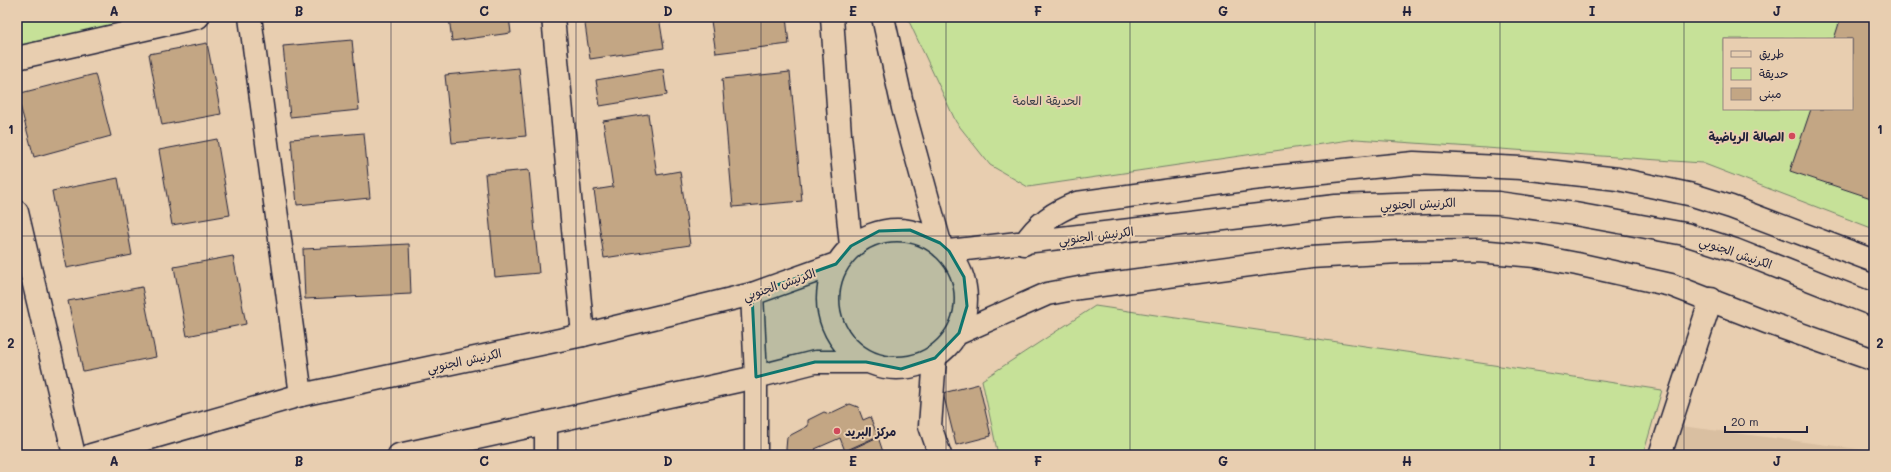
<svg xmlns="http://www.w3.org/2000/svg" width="1891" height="472" font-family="Mali,'Playpen Sans Arabic',sans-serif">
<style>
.built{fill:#d9bfa1}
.park{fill:#c6e198;stroke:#74826a;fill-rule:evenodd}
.building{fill:#c3a684;stroke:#22223b}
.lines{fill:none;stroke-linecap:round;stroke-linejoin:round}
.street-casing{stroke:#22223b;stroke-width:25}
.secondary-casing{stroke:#22223b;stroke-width:25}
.street{stroke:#e8ceb0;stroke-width:22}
.secondary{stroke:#e8ceb0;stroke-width:22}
.marked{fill:#0f766e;fill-opacity:0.2;stroke:#0f766e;stroke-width:3;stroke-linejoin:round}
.grid{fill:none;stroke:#22223b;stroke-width:1;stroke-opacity:0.55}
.poi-dot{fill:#d1495b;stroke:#e8ceb0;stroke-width:1.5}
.labels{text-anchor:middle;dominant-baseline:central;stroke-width:4;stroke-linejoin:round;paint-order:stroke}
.park-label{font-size:12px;fill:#3b3f49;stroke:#e8ceb0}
.poi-label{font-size:12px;font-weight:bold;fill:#22223b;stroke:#e8ceb0;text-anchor:end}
.street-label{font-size:12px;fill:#22223b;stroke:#e8ceb0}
.neatline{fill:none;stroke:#22223b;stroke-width:1.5}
.grid-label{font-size:13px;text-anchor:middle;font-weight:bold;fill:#22223b}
</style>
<rect width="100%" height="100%" fill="#e8ceb0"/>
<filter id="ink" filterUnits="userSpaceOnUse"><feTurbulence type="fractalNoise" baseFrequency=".025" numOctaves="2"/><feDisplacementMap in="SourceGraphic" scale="8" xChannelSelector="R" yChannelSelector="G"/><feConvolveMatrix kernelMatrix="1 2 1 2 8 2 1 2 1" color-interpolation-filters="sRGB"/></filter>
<g filter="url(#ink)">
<!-- built -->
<path class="built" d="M1681,426l193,25v4h-203z"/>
<!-- park -->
<path class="park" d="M17,17h134l-134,31z
M907,17h967v212l-172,-66 -346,-24 -328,48 -38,-22 -34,-43zM1724,39h128v70h-128z
M1095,306l567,84 -19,65h-645l-16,-75z"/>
<!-- building -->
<path class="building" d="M449,17h60l2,16 -59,8z
M584,17h75l5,31 -74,11z
M719,17h67l3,27 -73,9 -5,-32z
M1841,17h33v182l-84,-28 21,-62h41v-70h-18z
M352,40l7,70 -69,7 -7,-71z
M207,43l14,71 -59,11 -13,-71z
M519,68l7,68 -74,7 -7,-68z
M663,69l4,26 -67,11 -4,-26z
M790,72l12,129 -69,6 -11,-128z
M95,74l16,62 -77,21 -17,-63z
M648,114l9,61 23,-4 10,74 -86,13 -10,-68 19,-3 -10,-66z
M364,133l6,65 -73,7 -6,-66z
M217,139l13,76 -58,10 -13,-75z
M529,170l10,103 -44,4 -10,-103z
M118,178l14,77 -66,13 -14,-77z
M409,244l2,50 -106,5 -2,-50z
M233,256l13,68 -59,12 -13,-69z
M142,287l14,70 -73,14 -15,-70z
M979,384l12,52 -35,9 -13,-52z
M850,404l8,3 5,13 7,-3 8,19 -33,15 -5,-13 -25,11 3,6h-29l-3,-6 1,-12 21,-11v-6l16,-8 5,2z
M878,437l6,18h-40l-1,-2z"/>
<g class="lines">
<!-- street casing -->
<g class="street-casing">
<path id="street" d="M250,17l51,378
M553,17l30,318
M17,58l181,-41
M17,212l57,243
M752,294l4,83v78
M935,358l-5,68 10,29
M546,455v-32
M1660,455l51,-156"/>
</g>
<!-- secondary casing -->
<g class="secondary-casing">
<path id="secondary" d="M832,17l8,118 11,111
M883,17l20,91 37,135
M828 299a69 69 0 1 1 138 0a69 69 0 1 1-138 0Z
M1024,244c14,-21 30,-32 53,-41l175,-24 162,-16 107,5 97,11 75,16 38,12 143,54
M949,251l387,-45 119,-4 43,1 77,11 110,20 50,16 139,55
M959,333l88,-39 32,-6 231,-31 89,-5 79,-1 57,5 42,8 94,21 98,38 105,37
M91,455l210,-60 282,-60 169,-41 84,-30
M399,455l357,-78 59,-15h51"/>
</g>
<!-- street -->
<use href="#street" class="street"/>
<!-- secondary -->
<use href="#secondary" class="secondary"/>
</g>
</g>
<!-- marked area -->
<path class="marked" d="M910,230l30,13 9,8 15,26 3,29 -8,27 -24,25 -34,11 -35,-7h-51l-59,15 -4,-83 84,-30 15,-18 28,-15z"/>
<!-- grid -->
<path class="grid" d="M207,17v438M391,17v438M576,17v438M761,17v438M946,17v438M1130,17v438M1315,17v438M1500,17v438M1684,17v438M17,236h1857"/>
<!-- markers -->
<g class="poi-dot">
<circle cx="1792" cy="136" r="4"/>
<circle cx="837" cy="431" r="4"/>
</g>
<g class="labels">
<!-- park labels -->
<g class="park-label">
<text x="1047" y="100">الحديقة العامة</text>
</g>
<!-- poi labels -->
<g class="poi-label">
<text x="1784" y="136">الصالة الرياضية</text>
<text x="845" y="431" text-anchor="start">مركز البريد</text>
</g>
<!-- street labels -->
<g class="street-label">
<text transform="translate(1418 203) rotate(-2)">الكرنيش الجنوبي</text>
<text transform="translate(1096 235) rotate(-7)">الكرنيش الجنوبي</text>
<text transform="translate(1736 252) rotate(19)">الكرنيش الجنوبي</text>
<text transform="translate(779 284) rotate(-19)">الكرنيش الجنوبي</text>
<text transform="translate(464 360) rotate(-12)">الكرنيش الجنوبي</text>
</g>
</g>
<!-- margin -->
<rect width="1891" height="472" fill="none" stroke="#e8ceb0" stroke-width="44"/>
<!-- legend -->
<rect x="1723" y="38" width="130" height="72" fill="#e8ceb0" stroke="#998981"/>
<rect x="1731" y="51" width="20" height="6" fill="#e8ceb0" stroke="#998981"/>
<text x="1759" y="58" font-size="12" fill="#22223b">طريق</text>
<rect x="1731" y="68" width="20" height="12" fill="#c6e198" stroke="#998981"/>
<text x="1759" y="78" font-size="12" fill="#22223b">حديقة</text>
<rect x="1731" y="88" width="20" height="12" fill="#c3a684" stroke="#998981"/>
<text x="1759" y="98" font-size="12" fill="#22223b">مبنى</text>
<!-- scale -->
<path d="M1725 426v6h82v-6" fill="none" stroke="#22223b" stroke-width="2"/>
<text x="1731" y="426" font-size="12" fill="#22223b" stroke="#e8ceb0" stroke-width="3" paint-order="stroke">20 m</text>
<rect x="22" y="22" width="1847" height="428" class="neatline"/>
<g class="grid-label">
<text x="114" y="16">A</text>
<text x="299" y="16">B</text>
<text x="484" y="16">C</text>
<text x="668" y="16">D</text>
<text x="853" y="16">E</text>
<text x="1038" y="16">F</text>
<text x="1223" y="16">G</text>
<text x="1407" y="16">H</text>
<text x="1592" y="16">I</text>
<text x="1777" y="16">J</text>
<text x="11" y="134">1</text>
<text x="1880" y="134">1</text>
<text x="11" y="348">2</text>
<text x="1880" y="348">2</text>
<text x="114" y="466">A</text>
<text x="299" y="466">B</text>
<text x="484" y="466">C</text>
<text x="668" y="466">D</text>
<text x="853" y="466">E</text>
<text x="1038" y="466">F</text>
<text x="1223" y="466">G</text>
<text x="1407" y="466">H</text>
<text x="1592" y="466">I</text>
<text x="1777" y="466">J</text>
</g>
</svg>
